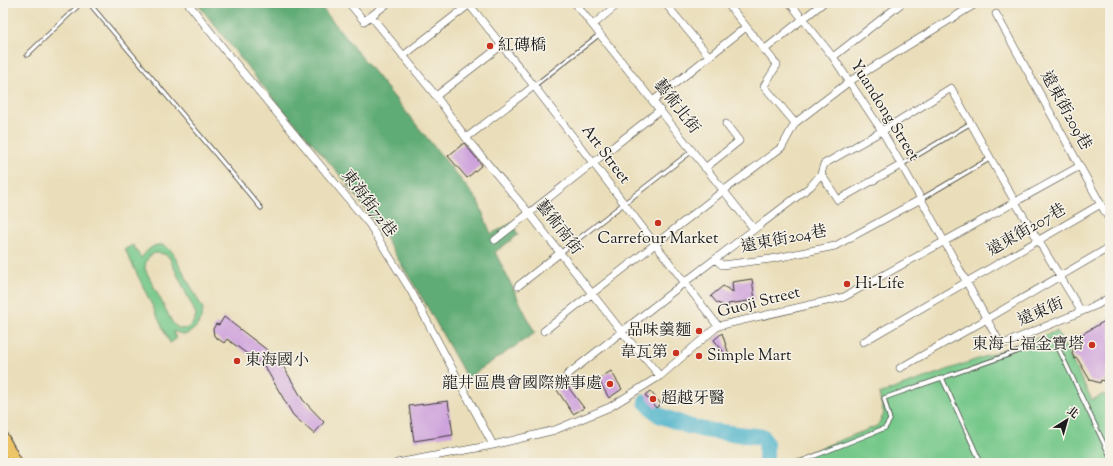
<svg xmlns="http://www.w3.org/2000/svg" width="1113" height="466" font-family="'Sorts Mill Goudy','Noto Serif TC',serif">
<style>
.green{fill:#76c88a;stroke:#497253;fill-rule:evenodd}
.forest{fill:#60ac76;stroke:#3e6449}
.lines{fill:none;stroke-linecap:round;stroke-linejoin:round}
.river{stroke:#4bb2ca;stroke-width:16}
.building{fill:#cea2dc}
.service-casing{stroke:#3b3934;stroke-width:5}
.minor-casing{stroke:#3b3934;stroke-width:8}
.primary-casing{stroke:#3b3934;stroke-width:14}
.service{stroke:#fff;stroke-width:3.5}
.minor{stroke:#fff;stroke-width:7}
.primary{stroke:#edc569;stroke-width:12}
.poi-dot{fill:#c8321e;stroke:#f7f3e8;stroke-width:1.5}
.labels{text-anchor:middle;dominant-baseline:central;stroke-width:3;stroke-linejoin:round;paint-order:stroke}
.poi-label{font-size:16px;fill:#1c1c1c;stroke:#f7f3e8;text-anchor:start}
.street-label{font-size:16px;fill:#1c1c1c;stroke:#f7f3e8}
</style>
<rect width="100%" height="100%" fill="#f7f3e8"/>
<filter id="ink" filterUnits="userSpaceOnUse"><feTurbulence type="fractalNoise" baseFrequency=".025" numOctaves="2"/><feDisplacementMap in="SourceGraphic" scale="8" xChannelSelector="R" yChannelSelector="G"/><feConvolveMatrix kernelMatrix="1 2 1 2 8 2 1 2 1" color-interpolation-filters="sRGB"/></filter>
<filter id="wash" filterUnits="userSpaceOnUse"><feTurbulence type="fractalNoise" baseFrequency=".012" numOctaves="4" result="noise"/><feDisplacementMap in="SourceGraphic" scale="16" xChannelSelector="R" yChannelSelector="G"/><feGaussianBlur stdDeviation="0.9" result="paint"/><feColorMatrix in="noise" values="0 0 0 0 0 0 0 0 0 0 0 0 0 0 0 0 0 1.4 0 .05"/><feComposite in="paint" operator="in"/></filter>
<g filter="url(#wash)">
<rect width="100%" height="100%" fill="#eadeba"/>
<!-- green -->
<path class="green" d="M133,245l8,13c9,-12 20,-20 32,-5l30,56c-1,13 -8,22 -19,26l-11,-4 3,8 -6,4 -45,-94zM156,253l8,1 5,3 27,57c-2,14 -15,21 -24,8l-27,-53c0,-8 3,-14 11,-16z
M1057,331l35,69 12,-6 3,6 3,-1v64h-328l95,-37 7,-12 -5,-20z"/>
<!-- forest -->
<path class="forest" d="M197,3h121l160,198 13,33 21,-11 6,12 -23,17 40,81 -68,45 -43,-77 -44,-71 -33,-47 -86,-99z"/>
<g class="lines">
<!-- river -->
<path class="river" d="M646,402l13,13 29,11 16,4 59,7 3,6v20"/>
</g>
<g id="blocks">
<!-- building -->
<path class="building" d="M464,143l18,22 -15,13 -19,-22z
M752,279l3,21 -27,4v3l-11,-4 -6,-7 12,-10 10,6 -1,-10z
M224,317l55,42 24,41 21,22 -10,12 -21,-19 -28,-48 -38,-28 -3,4 -10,-7 -1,-7 3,-5 3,1z
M1110,318v54l-2,-4 -4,13 -3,-1 -1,3 -10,-3 -13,-22 -2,1 -3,-5 5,-17z
M722,333l9,28 -17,-21z
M611,371l11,18 -13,9 -11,-19z
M565,383l19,25 -11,6 -16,-24z
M650,391l11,13 -5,4 -11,-13z
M448,401l5,34 -39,6 -5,-35z"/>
</g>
</g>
<g filter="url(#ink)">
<use href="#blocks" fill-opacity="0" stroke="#3b3934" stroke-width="1"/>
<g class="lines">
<!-- service casing -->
<g class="service-casing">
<path id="service" d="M89,3l172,205
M27,55l54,-52
M534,86l66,-52
M901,165l70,-42
M921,199l70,-41
M560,253l132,-102
M942,378l39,85
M797,463l88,-35 5,-8 -6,-22 170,-59 56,117"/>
</g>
<!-- minor casing -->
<g class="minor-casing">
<path id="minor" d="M188,3l39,50 142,171 42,67 82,154
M349,3l15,18 7,-5 65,80 30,42 63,75 93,119 38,44
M468,3l66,83 184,240
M575,3l179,226
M665,3l44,53
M727,3l50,62 -13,21 31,37
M790,3l43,54 49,74 39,68 80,146 96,-40 13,-8
M996,14l114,207
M371,16l17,-13
M593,25l26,-22
M764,50l59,-47
M403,56l68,-53
M833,57l69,-54
M436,96l66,-51
M653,101l93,-74
M466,138l68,-52
M705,168l34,-27 -13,-17
M821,174l17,26 63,-35
M495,240l165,-130
M715,259l7,6 49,-6 64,-13 86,-47
M518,286l42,-33
M544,331l179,-140 59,-44 13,-24 55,-42 127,-78
M863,342l238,-138
M900,368l87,-49 123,-72
M567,375l118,-93 126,-96 10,-12 3,-10 58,-33 69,-43 64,114 66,109
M397,463l96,-18 62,-15 55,-23 50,-31 58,-50 126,-29 236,-131"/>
</g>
<!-- primary casing -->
<g class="primary-casing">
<path id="primary" d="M3,439l13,24"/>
</g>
<!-- service -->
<use href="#service" class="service"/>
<!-- minor -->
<use href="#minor" class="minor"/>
<!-- primary -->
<use href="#primary" class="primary"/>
</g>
</g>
<!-- markers -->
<g class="poi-dot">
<circle cx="490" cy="46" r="4"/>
<circle cx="658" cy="223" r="4"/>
<circle cx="847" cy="284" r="4"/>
<circle cx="699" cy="331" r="4"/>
<circle cx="1092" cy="345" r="4"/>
<circle cx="676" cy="353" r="4"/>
<circle cx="699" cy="356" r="4"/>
<circle cx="237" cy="361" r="4"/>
<circle cx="610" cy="384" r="4"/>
<circle cx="653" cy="399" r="4"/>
</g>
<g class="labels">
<!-- poi labels -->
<g class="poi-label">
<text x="498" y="46">紅磚橋</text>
<text x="658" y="239" text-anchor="middle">Carrefour Market</text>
<text x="855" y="284">Hi-Life</text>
<text x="691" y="331" text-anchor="end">品味羹麵</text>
<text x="1084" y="345" text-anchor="end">東海七福金寶塔</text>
<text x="668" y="353" text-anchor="end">韋瓦第</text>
<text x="707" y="356">Simple Mart</text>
<text x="245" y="361">東海國小</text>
<text x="602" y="384" text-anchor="end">龍井區農會國際辦事處</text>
<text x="661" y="399">超越牙醫</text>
</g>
<!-- street labels -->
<g class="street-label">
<text transform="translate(676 107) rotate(52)">藝術北街</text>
<text transform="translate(884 111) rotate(58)">Yuandong Street</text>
<text transform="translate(1065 111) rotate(61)">遠東街209巷</text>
<text transform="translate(605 155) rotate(53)">Art Street</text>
<text transform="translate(368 204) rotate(53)">東海街72巷</text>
<text transform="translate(558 228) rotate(52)">藝術南街</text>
<text transform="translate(1027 231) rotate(-30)">遠東街207巷</text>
<text transform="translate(784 240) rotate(-11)">遠東街204巷</text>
<text transform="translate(759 303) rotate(-14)">Guoji Street</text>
<text transform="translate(1041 313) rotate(-23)">遠東街</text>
</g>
</g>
<!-- margin -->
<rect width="1113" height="466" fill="none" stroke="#f7f3e8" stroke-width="16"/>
<!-- north arrow -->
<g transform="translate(1067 420) rotate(37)" stroke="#f7f3e8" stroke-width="3" paint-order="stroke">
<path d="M0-3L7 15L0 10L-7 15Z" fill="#1c1c1c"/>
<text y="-6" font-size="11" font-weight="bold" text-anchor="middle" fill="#1c1c1c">北</text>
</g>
</svg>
